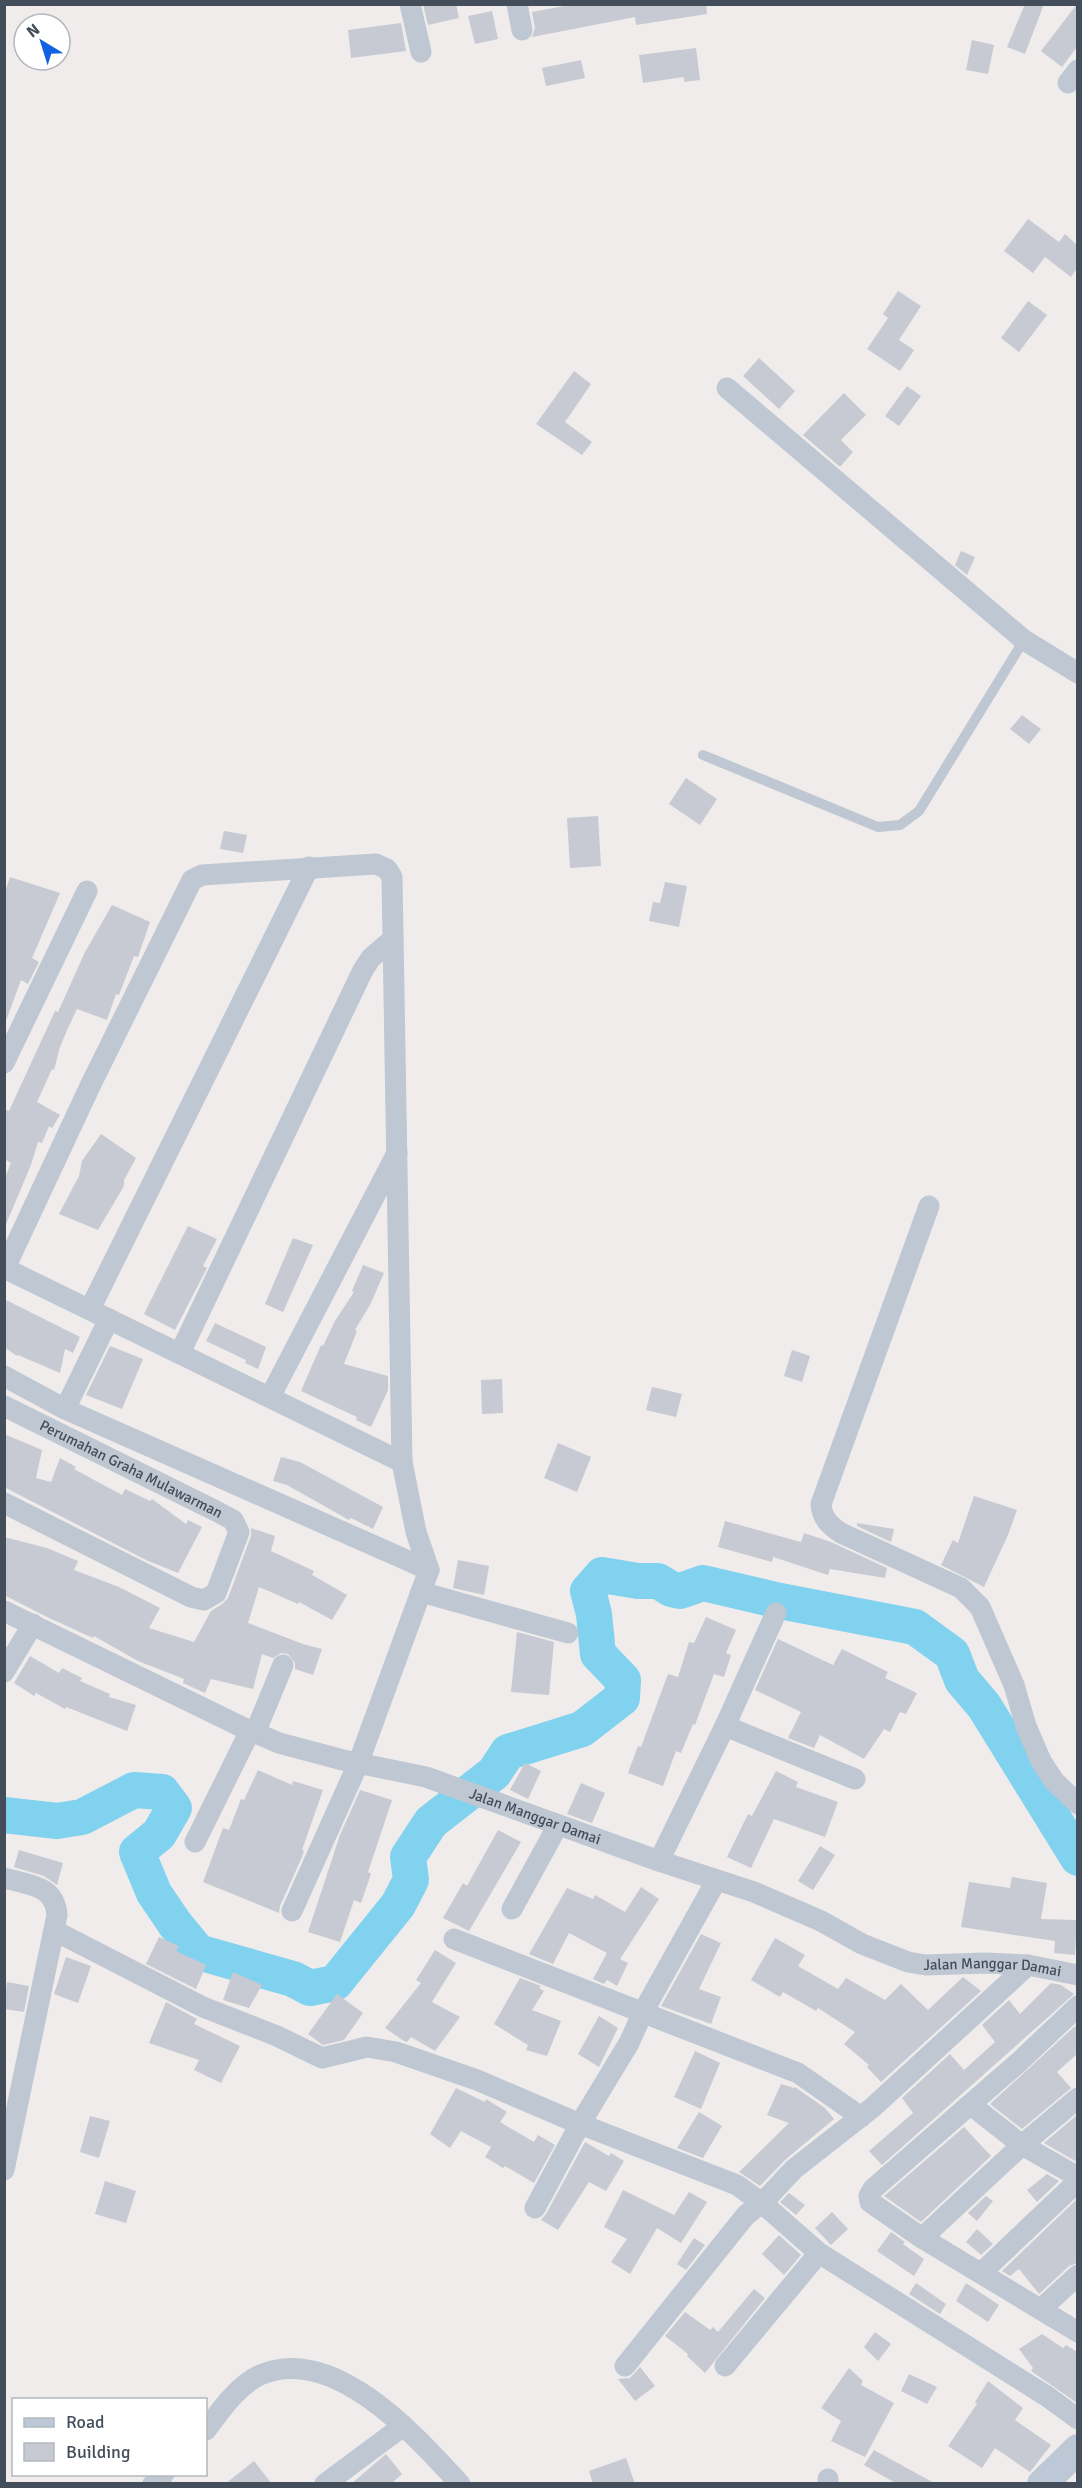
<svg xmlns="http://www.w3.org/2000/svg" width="1082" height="2488" font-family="Signika,sans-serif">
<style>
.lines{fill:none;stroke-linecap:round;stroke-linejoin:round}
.river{stroke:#81d2ef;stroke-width:36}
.building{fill:#c7cad2}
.lane{stroke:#bec7d2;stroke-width:10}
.street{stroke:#bec7d2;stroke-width:21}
.secondary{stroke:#bdc8d6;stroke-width:30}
.labels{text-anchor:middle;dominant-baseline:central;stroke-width:4.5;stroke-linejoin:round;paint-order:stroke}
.street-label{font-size:15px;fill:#434e5a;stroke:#fff}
</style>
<rect width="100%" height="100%" fill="#efeceb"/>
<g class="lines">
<!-- river -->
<path class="river" d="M4,1815l53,6 25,-4 52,-27 28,2 12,16 -15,26 -22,18 17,41 21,31 23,28 95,27 17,9 25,-5 63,-78 13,-25 -3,-23 23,-35 63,-49 14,-21 74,-23 40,-31 1,-18 -25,-26 -4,-40 -6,-23 14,-16 36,6h20l13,8 9,2 23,-8 77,18 135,26 37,27 10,26 22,26 94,152"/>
</g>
<!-- building -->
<path class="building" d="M423,4h33l3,14 -31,7z
M575,4h131l1,10 -71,11 -1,-8 -103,20 3,-9 -3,-16z
M1025,4h19l-19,50 -18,-7z
M1077,4v43l-15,20 -21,-16z
M492,11l6,28 -23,5 -7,-28z
M401,23l5,28 -55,7 -3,-28z
M972,40l22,5 -6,29 -22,-4z
M696,48l4,32 -16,2v-5l-41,6 -4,-28z
M581,60l4,18 -39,8 -4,-18z
M1028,219l31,23 6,-8 12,11v23l-6,9 -26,-20 -12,16 -29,-22z
M898,291l23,15 -22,34 15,10 -14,21 -33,-22 21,-31 -5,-4z
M1028,301l19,14 -28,37 -18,-14z
M759,358l36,33 -16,18 -36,-33z
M574,371l17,13 -26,38 27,20 -10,13 -46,-31z
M907,386l14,10 -22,30 -14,-10z
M844,393l22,22 -25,25 12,12 -13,15 -37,-32z
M961,551l14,6 -8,18 -12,-10z
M1022,715l19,14 -12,15 -19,-15z
M686,778l31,21 -17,26 -31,-21z
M598,816l3,50 -31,2 -3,-50z
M224,831l23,4 -4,18 -23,-4z
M10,877l50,16 -28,65 7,4 -11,22 -7,-4 -15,41 -2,-126z
M665,882l22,4 -8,41 -30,-6 4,-19 7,1z
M112,905l38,17 -12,35 -4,-1 -15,39 -3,-1 -9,26 -30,-11 -9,19 -8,19 -6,23 -2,-1 -15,33 23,13 -8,13 -3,-2 -7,17 -4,-1 -7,23 -27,64v-49l7,-17 -7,-4 1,-50 4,2 46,-100 3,1 27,-60z
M101,1134l35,24 -12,22v6l-26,44 -39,-16 20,-38 3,-15z
M188,1226l29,13 -14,27 4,2 -32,62 -31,-16z
M293,1238l20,7 -30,67 -18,-8z
M363,1265l21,8 -14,32 -15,25 2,1 -13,33 44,12v14l-17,37 -15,-7 1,-3 -56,-26 20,-46 2,1 12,-25 19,-29 -2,-1z
M4,1299l76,38 -7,16 -8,-4 -5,24 -42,-18 -1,1 -13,-9z
M215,1323l51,24 -8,22 -13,-6 1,-3 -40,-19z
M110,1346l33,13 -21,50 -36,-14z
M792,1350l18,6 -8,26 -18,-6z
M502,1379l1,34 -21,1 -1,-34z
M652,1387l30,7 -6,23 -30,-7z
M4,1434l38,16 -6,28 15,4 9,-24 16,9 -2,2 48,26 3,-6 25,12 2,-2 34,25 2,-4 14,7 -24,46 -32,-13 -142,-73z
M558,1443l33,14 -14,35 -33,-14z
M281,1457l19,5 83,45 -10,22 -22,-11 -2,2 -62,-35 -14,-4z
M974,1496l43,14 -9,25 -24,52 -43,-22 12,-25 5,3z
M725,1521l76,21 3,-9 27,9 56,26 -2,10 -55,-9 -2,6 -55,-18 -1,5 -54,-15z
M857,1523l37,6 -3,13 -34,-16z
M251,1528l24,8 -4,15 43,20 -2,4 35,20 -15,25 -33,-18 -1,2 -39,-17 -11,36 55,21 19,5 -9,26 -18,-6v-6l-7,-9 -7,-1 -8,5 -11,-4 -9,35 -42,-10 -6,14 -22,-10 1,-4 -46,-18 -44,-25 -1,2 -46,-21 -43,-22v-58l43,11 31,13 -4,9 45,17 41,21 -11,20 45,14 17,-31 11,-7 6,-6 23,-62z
M458,1560l31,6 -5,29 -31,-7z
M706,1617l30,13 -10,23 5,2 -7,22 -10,-3 -19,51 -2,-1 -12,29 -5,-2 -13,35 -35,-13 10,-27 3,1 27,-73 10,3 11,-35 5,1z
M517,1632l37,10 -5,53 -38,-3z
M778,1639l55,26 9,-16 46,23 -3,6 32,15 -11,21 -6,-2 -10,20 -6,-3 -20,30 -44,-24 -6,13 -26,-10 13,-26 -46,-22z
M30,1656l29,17 3,-5 20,10 -2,3 30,13 -1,3 27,8 -9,26 -61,-24 -1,2 -29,-16 -2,3 -20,-13z
M525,1763l16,8 -13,28 -18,-9z
M258,1770l34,15 1,-4 30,9 -21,60 2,1 -2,6 -22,49 -1,7 -76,-31 20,-54 6,2 12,-31 3,1z
M776,1771l22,11 -2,5 42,15 -13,35 -51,-18 -23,49 -24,-11 21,-43 4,2z
M581,1783l24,10 -13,30 -25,-9z
M360,1790l32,10 -24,72 3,2 -10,29 -7,-3 -14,42 -32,-10 32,-97z
M498,1830l23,12 -52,89 -26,-13 20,-35 4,3z
M820,1846l15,9 -22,35 -15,-9z
M19,1850l44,13 -6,22 -13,-9 -30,-9z
M1012,1877l35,6 -6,36 36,1 -2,35 -21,-2 1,-12 -94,-14 8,-45 41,6z
M641,1887l18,12 -39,60 8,4 -11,23 -10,-6 -3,4 -11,-5 14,-26 -38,-20 -16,31 -24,-10 38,-66 26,11 2,-4 30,17z
M701,1934l20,9 -22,46 22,8 -10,27 -50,-18z
M159,1937l20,9 -3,5 30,14 -10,24 -50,-25z
M775,1938l30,17 -7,11 40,23 8,-11 39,22 16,-16 27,26 35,-33 18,14 -100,91 -14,-15 2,-2 -25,-21 11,-12 -37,-24 -2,3 -33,-19 -3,5 -29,-17z
M435,1950l21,13 -24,39 28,15 -25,34 -24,-14 -4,5 -3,-1 -19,-13 36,-45 -5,-3z
M66,1957l25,9 -13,37 -24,-9z
M233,1972l29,13 -13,23 -26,-8z
M520,1978l21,8 -2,2 5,3 -12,19 29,11 -14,35 -21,-6 2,-5 -34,-21z
M7,1982l22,4 -5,26 -20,-3z
M1051,1983l10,2 13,9 -192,171 -13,-14 44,-38 -11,-15 48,-44 14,16 31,-28 -13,-17 27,-25 11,14z
M337,1994l26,19 -19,27 -21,5 -15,-11z
M166,2002l31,17 -3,5 46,22 -19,37 -27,-13 5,-10 -50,-17z
M599,2016l19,12 -19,39 -21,-13z
M1075,2026l2,3v25l-20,18 14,16 -49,41 -32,-25z
M695,2051l25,12 -19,46 -27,-12z
M781,2084l13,4 1,-1 30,21 9,11 -49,41 -25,26 -21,-14 50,-49 -22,-8z
M456,2088l29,14 1,-3 21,13 -7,10 34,20 4,-7 17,10 -21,38 -29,-17 -2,2 -18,-11 6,-10 -30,-16 -11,17 -20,-14z
M699,2112l23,14 -19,32 -26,-10z
M1077,2115v47l-33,-19z
M90,2116l20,5 -11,37 -19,-6z
M964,2127l27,29 -70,66 -37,-26z
M585,2142l24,14 2,-3 13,8 -18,30 -17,-9 -31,48 -17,-10 5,-6z
M1047,2174l12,7 -22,21 -10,-12z
M105,2181l31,10 -10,32 -31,-9z
M623,2190l51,25 15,-23 18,10 -26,41 -24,-15 -27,46 -19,-12 16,-23 -23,-12z
M789,2193l16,12 -9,10 -16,-13z
M986,2196l7,5 -16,20 -9,-8z
M1077,2199v64l-8,3 -30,28 -20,-25 -9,7 -8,-5z
M832,2212l16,17 -17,16 -16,-17z
M977,2229l16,15 -12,11 -15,-13z
M891,2232l14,10 -2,2 21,15 -10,17 -37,-25z
M779,2235l22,20 -17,20 -22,-21z
M694,2238l11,7 -19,25 -9,-6z
M916,2283l30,21 -6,10 -31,-20z
M966,2283l33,22 -11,17 -32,-21z
M754,2289l11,9 -60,75 -18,-17 1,-2 -23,-18 20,-24 25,18 3,-3 5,5z
M875,2332l16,12 -13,17 -14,-14z
M1042,2334l21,14 3,-3 11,7v51l-46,-32 2,-3 -14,-19z
M640,2367l15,19 -20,15 -17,-22 12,-1z
M849,2368l14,13 -2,4 33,18 -29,54 -34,-16 10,-20 -20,-13z
M909,2374l28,13 -10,17 -26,-13z
M988,2381l35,27 -8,12 36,25 -21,27 -35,-24 -13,20 -34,-22 29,-42 -2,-2z
M874,2450l62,34h-39l-33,-19z
M386,2454l16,20 -11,10h-40z
M626,2458l9,26h-42l-4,-13z
M254,2461l18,23h-47z"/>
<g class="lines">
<!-- lane -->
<path class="lane" d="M703,755l175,72 22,-2 19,-14 105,-171"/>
<!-- street -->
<g class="street">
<path d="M410,4l11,48"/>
<path d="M517,4l5,26"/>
<path d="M1068,83l10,-13"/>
<path d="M727,388l297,252 54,33"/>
<path d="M4,1063l83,-172"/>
<path d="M929,1206l-108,298c1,14 8,21 20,29l120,55 19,19 34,78 12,41 15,35 13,20 24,23"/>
<path d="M4,1268l398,194"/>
<path d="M5,1268l86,-184 101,-204 10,-5 174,-11 11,5 5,8 10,585 14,70 13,38 -71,194 -66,147"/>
<path d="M90,1309l219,-442"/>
<path d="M180,1353l183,-383 8,-12 22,-19"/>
<path d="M4,1376l61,33 364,161"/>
<path d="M270,1397l127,-244"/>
<path id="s1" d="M4,1406l212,105 17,9 6,12 -23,61 -12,7 -13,-3 -187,-94"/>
<path d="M65,1409l44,-90"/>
<path d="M421,1592l147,41"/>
<path id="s2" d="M4,1611l242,118 33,14 64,17 83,17 233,84 95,31 67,29 41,23 46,18 18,3 60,-2 42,2 50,10"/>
<path d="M4,1672l29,-48"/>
<path d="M725,1726l130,53"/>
<path d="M255,1733l28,-68"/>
<path d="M195,1842l55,-111"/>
<path d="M659,1861l66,-135 51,-113"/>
<path d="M4,1878c25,7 51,7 53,37l-53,255"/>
<path d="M512,1909l46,-84"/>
<path d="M55,1934l8,1 140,72 74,29 45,22 45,-11 29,5 81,28 103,44 49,-81 14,-31 73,-131"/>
<path d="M454,1939l344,134 63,44"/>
<path d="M1078,2006l-59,56 -146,127 -4,7 1,6 52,36 156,94"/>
<path d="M1078,2098l-56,47 56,32"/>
<path d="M535,2208l45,-84 157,61 25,18 57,50 229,144 30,22"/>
<path d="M922,2238l100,-93 -51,-40"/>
<path d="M981,2273l97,-92"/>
<path d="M1041,2309l37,-34"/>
<path d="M625,2366l121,-151 16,-12 32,-34 78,-61 156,-143"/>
<path d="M725,2366l94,-113"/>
<path d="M206,2430c14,-19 32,-45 54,-55 73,-32 155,60 200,109"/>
<path d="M153,2484l11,-10"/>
<path d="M325,2484l78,-58"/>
<path d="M828,2484v-5"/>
</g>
<!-- secondary -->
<path class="secondary" d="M1042,2484l36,-35"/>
</g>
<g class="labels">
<!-- street labels -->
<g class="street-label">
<text stroke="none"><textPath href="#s1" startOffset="142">Perumahan Graha Mulawarman</textPath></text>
<text stroke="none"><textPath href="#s2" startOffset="572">Jalan Manggar Damai</textPath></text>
<text stroke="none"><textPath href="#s2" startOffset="1058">Jalan Manggar Damai</textPath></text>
</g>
</g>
<!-- border -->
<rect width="1082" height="2488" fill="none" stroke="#434e5a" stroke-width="12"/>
<!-- legend -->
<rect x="12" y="2398" width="195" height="78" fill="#ffffff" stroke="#b4b8bd" stroke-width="1.5"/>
<rect x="24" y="2418" width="30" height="9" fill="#bdc8d6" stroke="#b4b8bd" stroke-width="1.5"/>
<text x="66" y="2428" font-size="18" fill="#434e5a">Road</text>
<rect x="24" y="2443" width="30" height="18" fill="#c7cad2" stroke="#b4b8bd" stroke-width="1.5"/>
<text x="66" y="2458" font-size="18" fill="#434e5a">Building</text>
<!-- north arrow -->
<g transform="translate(42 42) rotate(322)"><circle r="28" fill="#ffffff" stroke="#b4b8bd" stroke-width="1.5"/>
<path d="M0-4.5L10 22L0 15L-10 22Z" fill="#1161e3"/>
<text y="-9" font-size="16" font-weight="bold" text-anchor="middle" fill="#434e5a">N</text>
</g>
</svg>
